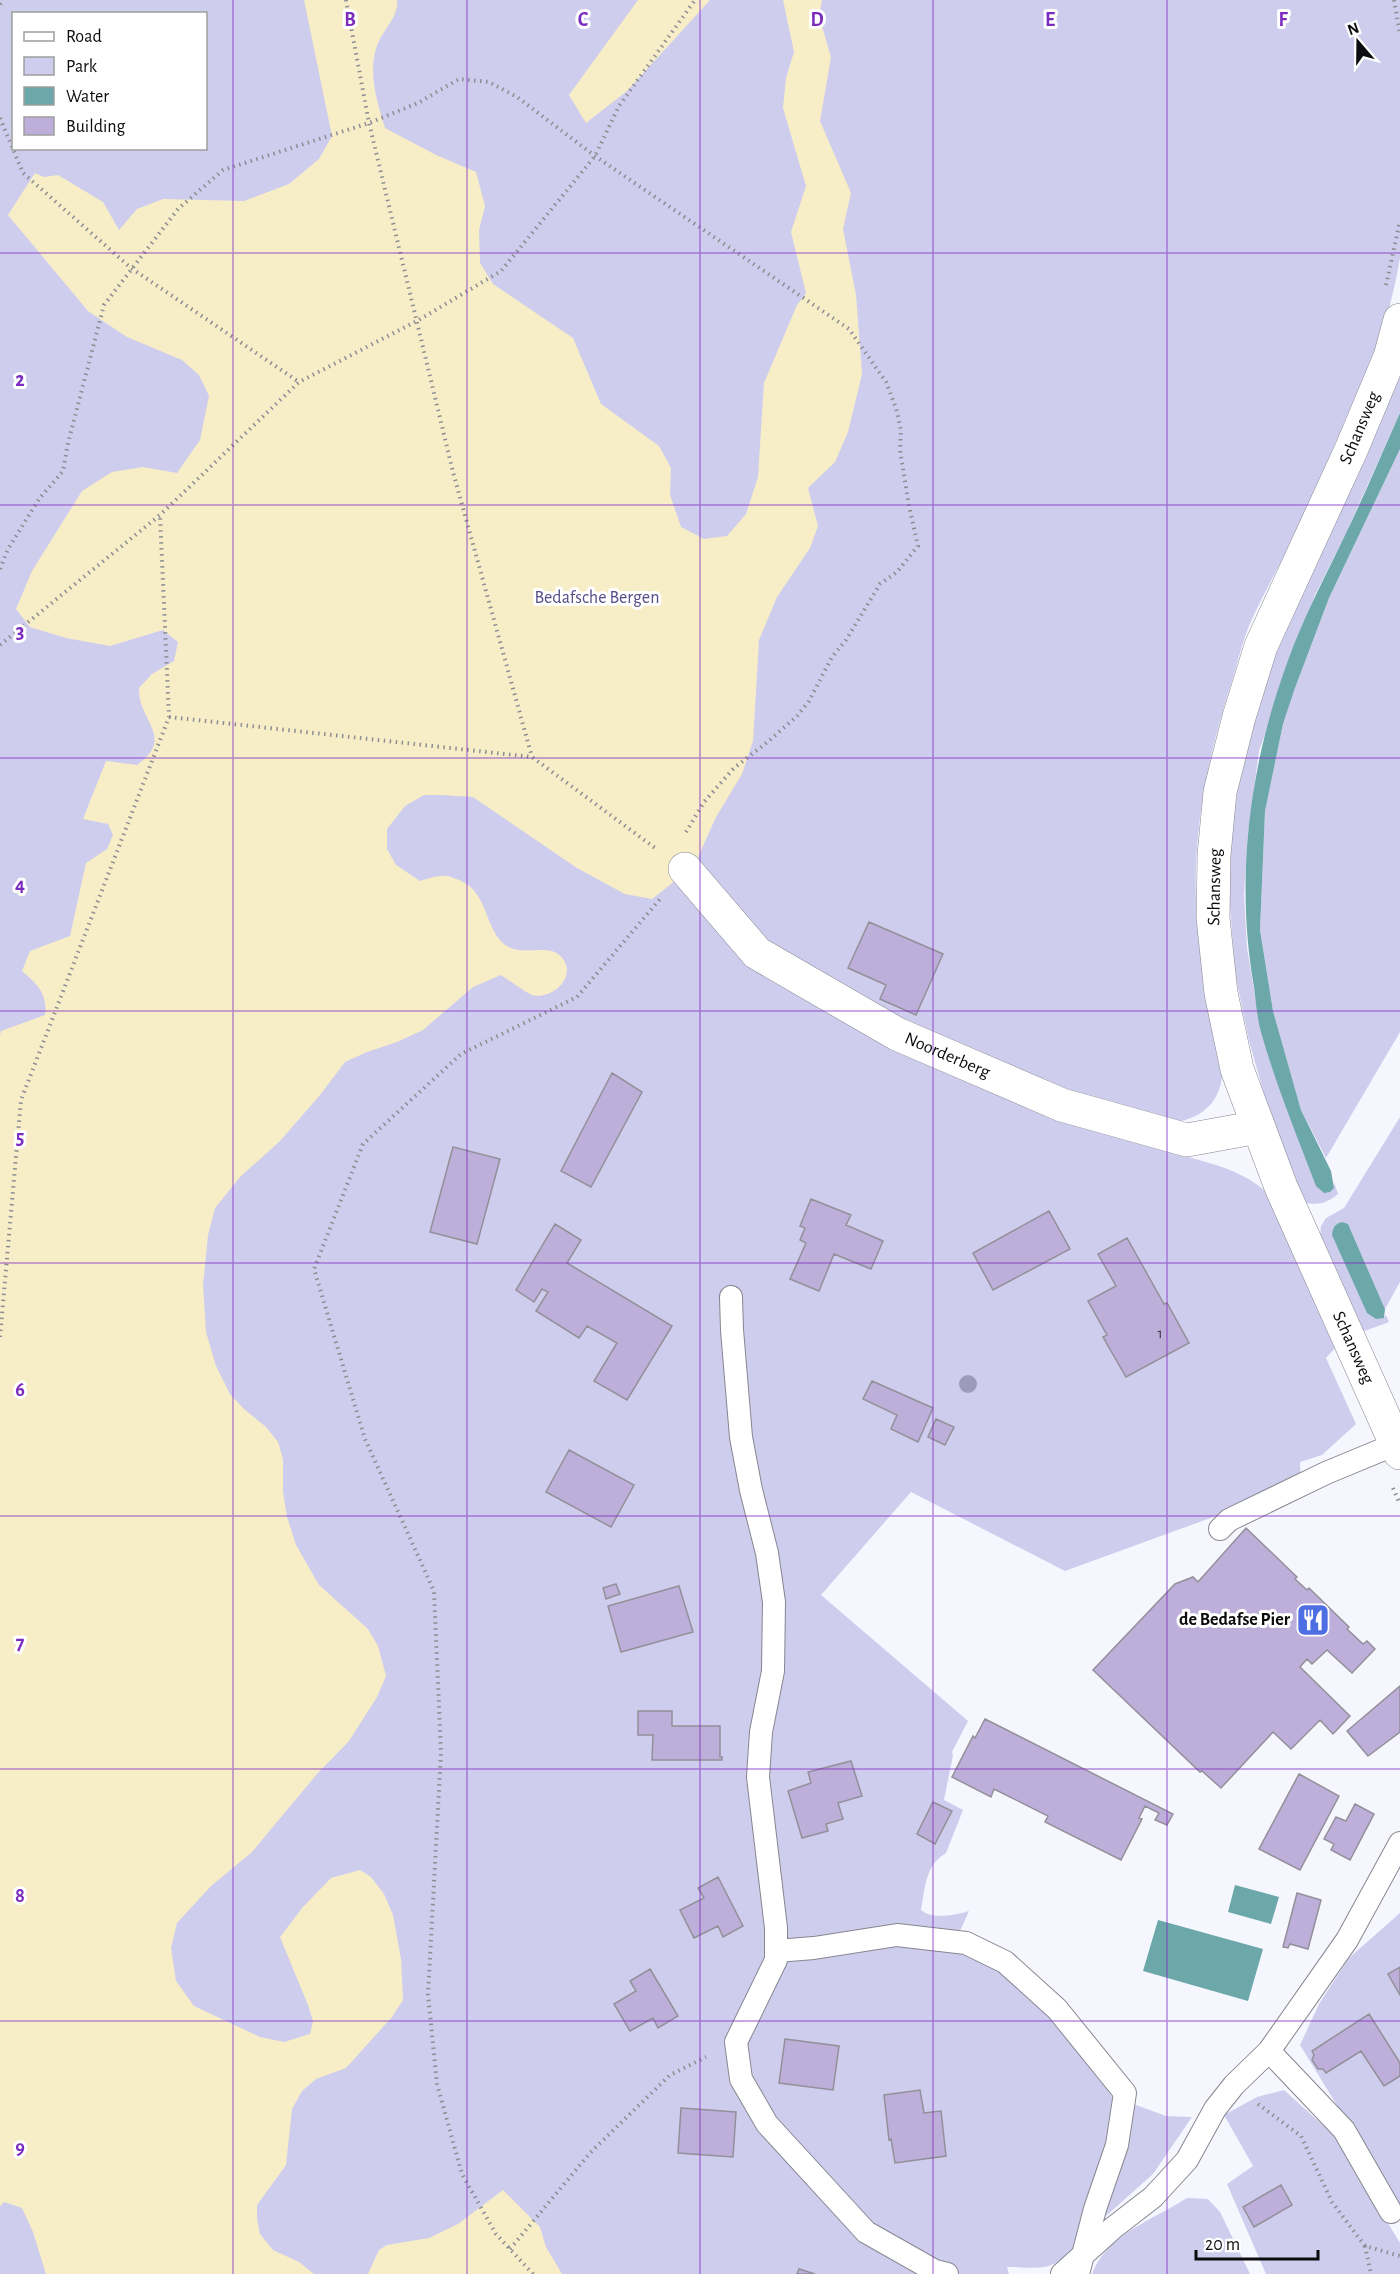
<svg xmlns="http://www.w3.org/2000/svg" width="1400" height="2274" font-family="'Alegreya Sans',sans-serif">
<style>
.green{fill:#cfcded;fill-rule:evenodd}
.sand{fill:#f7eec8}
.water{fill:#6ca8aa}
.building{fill:#bdafda;stroke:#939099;stroke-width:1.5}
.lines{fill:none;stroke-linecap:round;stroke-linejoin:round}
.service-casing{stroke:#878690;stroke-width:24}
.minor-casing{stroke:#878690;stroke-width:34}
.path{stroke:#8d8d93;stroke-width:4;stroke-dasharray:1.5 4.5;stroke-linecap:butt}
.service{stroke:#fff;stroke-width:22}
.minor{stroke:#fff;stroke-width:33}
.tree{fill:#9d9abe}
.grid{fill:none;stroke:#7b2cbf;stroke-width:1.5;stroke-opacity:0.55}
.labels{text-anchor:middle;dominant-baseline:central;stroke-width:6;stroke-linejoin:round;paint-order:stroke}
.number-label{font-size:15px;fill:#383542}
.street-label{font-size:18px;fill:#0c0c0f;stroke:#fff}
.park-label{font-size:18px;fill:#554e88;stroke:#fff}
.poi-label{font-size:18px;font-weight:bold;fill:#0c0c0f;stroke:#fff;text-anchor:end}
.grid-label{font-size:20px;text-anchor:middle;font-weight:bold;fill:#7b2cbf;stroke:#fff;stroke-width:6;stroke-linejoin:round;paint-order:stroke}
</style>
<rect width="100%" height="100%" fill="#f6f6ff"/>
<!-- green -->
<path class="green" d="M0,0h1400v258c-17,100 -63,194 -108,283 -14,28 -31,56 -43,85 -7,17 -11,35 -16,52 -26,79 -44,166 -35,250 6,49 16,99 24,148 -2,24 -18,40 -41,45l4,35c31,9 63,16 86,41l65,150 -10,11 30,66 -34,31 -22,7 1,23 -236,86 -154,-79 -90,103 147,126 -16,31 1,3 -9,45 19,10 -17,43c-21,12 -21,36 -25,57 11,10 35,5 48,1l-8,18 -14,10 32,15 78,62 49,70 12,22 -41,137c-28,29 -34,22 -70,22l2,7h-1009zM14,14h192v134h-192z
M1400,373v40l-54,120 -31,62 -56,156 -11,82 -4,61 3,54 14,83 27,80 46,77v-6l4,12c-11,9 -18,11 -33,9l-34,-85 -22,-77 -14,-68 -7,-93 5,-62 8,-46 14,-60 20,-60z
M1400,449v583l-74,126 -25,-48 -28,-99 -13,-81 5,-120 18,-86 12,-36 34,-90z
M1400,1117v165l-15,27 -37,-85 36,94 2,-3 3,7 -27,10 -42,-96 1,-10 5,-8 18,-10z
M1400,1913v295l-100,-163 19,-41 30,-46z
M1284,2090l52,47 64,106v31h-134l-39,-90 26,-18 -29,-51 33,-18z
M1128,2102l38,14 26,1 -39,57 -55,49z
M1187,2198l21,1 12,13 30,62h-158c15,-40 61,-54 95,-76z"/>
<!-- sand -->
<path class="sand" d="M304,0h93c2,15 -12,28 -18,41 -13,28 -2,60 6,87l51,27 40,17 9,34 -6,24 1,33 13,21 80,54 28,66 58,42 12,22 -1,27 11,32 23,12 23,-3 19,-22 12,-37 6,-94 33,-78 9,-12 -15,-61 15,-46 -23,-78 3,-30 8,-26 -11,-52h39l-3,16 12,41 -11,64 31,72 -8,36 13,66 6,79 -14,58 -13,30 -27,26 10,38 -8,22 -33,49 -18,43 -6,101 -11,33 -26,43 -22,49 -42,33 -27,-5 -48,-26 -104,-71 -32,-2h-17l-19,11 -18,23v20l9,16 24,16c7,-2 15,-5 22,-5 5,-1 9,1 14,3 36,11 26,56 55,69 16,7 41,-5 52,11 14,19 -12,41 -31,36 -4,-1 -25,-16 -31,-20l-28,12 -50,43 -26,12 -30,10 -22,10 -25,33 -40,46 -40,36 -25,31 -7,27 -5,50 3,47 10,34 14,28 14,15 22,18 12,15 5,17v33l4,25 9,28 23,40 49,44 10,17 8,30 -9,21 -28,44 -32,33 -65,78 -41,34 -34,37 -6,25 5,33 18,25 66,31 24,5 26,-8 3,-13 -5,-16 -28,-68 23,-30 28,-29 29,-8 11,7 13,17 9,21 8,44 2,41 -11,17 -46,51 -30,11 -14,12 -10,18 -6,56 -29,40v14l3,15 13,16 26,12 15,12h-268l-13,-42 -11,-24 -18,-6 -4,4v-1171l1,-4 44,-16c3,-21 -8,-31 -23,-44l8,-20 40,-15 16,-73 21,-14 6,-14 -5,-11 -25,-5 23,-58 31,4c39,-28 1,-43 2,-77l13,-14 22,-13 4,-19 -15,-12 -53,16 -44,-8 -36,-11 -14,-18 16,-38 50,-80 30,-19 31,-5 34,6 23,-33 9,-44 -10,-21 -17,-15 -55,-23 -39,-26 -80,-96 27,-42 9,4 14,-2 45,27 16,28 18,-21 26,-10 81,2 45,-17 30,-25 13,-23z
M638,0h72l-83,91 -41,32 -17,-28z
M503,2190l37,37 6,20 16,27h-194l11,-24 8,-5 42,-7 29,-14z"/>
<!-- water -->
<path class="water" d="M1400,413v36l-71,149 -34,90 -12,36 -18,87 -5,119 13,81 28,99 30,61 3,17 -4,4 -6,1 -8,-7c-19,-50 -40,-101 -55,-154 -4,-14 -5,-30 -7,-45 -19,-108 -5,-218 32,-321 16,-46 39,-89 60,-133 19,-39 36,-80 54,-120z
M1342,1222l6,2 37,85 -1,9 -8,1 -9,-6 -35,-78c1,-8 3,-11 10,-13z
M1235,1885l44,12 -8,27 -43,-12z
M1158,1920l105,29 -15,52 -105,-30z"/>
<!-- building -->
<path class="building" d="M869,922l74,32 -27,61 -36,-16 6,-14 -38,-17z
M612,1073l30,19 -51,95 -30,-16z
M453,1147l47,12 -23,85 -47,-12z
M811,1199l40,16 -5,10 37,16 -12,28 -37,-15 -15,37 -29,-12 16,-36 -6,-3 5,-12 -5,-2z
M1049,1211l21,38 -77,41 -20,-37z
M555,1224l26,16 -14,23 105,63 -45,74 -33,-19 23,-38 -30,-17 -8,12 -43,-27 12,-19 -6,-3 -8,13 -18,-12z
M1127,1238l37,66 3,-1 22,40 -63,34 -23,-40 4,-2 -19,-34 28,-15 -18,-32z
M872,1381l61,27 -15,34 -27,-13 6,-14 -34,-16z
M936,1419l18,8 -9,18 -17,-8z
M569,1450l65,35 -23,42 -65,-35z
M1246,1528l51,49 -2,2 12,11 2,-2 40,39 -2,2 16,15 4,-3 8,8 -23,24 -25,-23 -15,14 -5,-5 -7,8 50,49 -17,18 -13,-14 -29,29 -18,-17 -52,56 -19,-17 -2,1 -107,-102 82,-86 18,-7 5,5z
M616,1584l4,10 -14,5 -3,-11z
M679,1586l14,46 -72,20 -13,-46z
M1400,1686v46l-32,24 -21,-25z
M638,1711h34v15h48v31h2v3h-70l1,-25h-15z
M985,1719l188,95 -6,11 -12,-5 4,-7 -14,-7 -6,12 3,1 -21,41 -76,-38 3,-6 -54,-27 -3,8 -39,-20 21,-41 2,2z
M851,1761l11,35 -24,7 5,16 -17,5 2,7 -26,7 -14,-47 23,-8 -3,-11z
M1299,1774l40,22 -39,74 -41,-21z
M933,1802l19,9 -17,33 -18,-10z
M1355,1804l19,10 -24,46 -19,-10 3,-6 -10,-5 12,-22 10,4z
M718,1877l25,49 -20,11 -5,-11 -24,12 -14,-28 24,-12 -6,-10z
M1297,1893l24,7 -13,49 -18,-5 -2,4 -5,-1z
M1400,1967v28l-12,-21z
M650,1969l28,47 -20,12 -5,-10 -23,13 -16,-27 22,-13 -6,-10z
M1369,2014l31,49v13l-16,10 -23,-35 -35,22 -3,-4h-5l-6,-9 2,-5 -2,-4z
M785,2039l54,7 -6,44 -54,-7z
M920,2090l4,23 17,-2 5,45 -51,7 -4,-24 -2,1 -5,-45z
M681,2108l55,4 -3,45 -55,-4z
M1281,2185l11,20 -38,22 -11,-20z
M799,2269l16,5h-18z"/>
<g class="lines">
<!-- service casing -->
<g class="service-casing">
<path id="service" d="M731,1297l1,33 9,107 10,53 16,63 7,49 -1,69 -12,61 -3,45 18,151v32l-40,82 5,37 26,45 99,108 69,39 12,3
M1220,1529l9,-9 97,-47 70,-29
M776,1951l38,-3 83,-13 69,8 39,19 52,47 68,84 -8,52 -22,64 -17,65
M1269,2051l75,79 47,82
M1062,2274l51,-46 40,-31 34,-37 28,-51 19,-24 35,-34 78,-111 53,-97"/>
</g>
<!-- minor casing -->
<g class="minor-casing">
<g id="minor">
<path id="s1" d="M1400,320l-10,37 -39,93 -90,196 -22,71 -19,75 -6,63 -1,63 8,75 16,76 44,118 119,266"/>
<path id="s2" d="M685,869l72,84 140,81 165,71 125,35 55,-10 15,-5"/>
</g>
</g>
<!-- path -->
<path class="path" d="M346,0l23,123 84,349 79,285
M1394,0l6,34
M0,4l4,-4
M0,118l23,55 108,95 168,114
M1386,285l14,-64
M0,569l8,-20 31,-50 24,-28 5,-28 36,-138 74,-96 45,-39 146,-47 49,-20 41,-24 30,3 28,15 78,59 254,173 37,53 10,26 5,22 -1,20 9,56 9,40 -21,26 -17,12 -34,56 -14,17 -23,44 -12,15 -27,24 -36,28 -30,34 -18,30
M0,645l160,-130 139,-133 118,-61 84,-50 94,-115 24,-50 76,-106
M169,717l363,40 123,91
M0,1337l21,-237 148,-383 -9,-202
M1393,1488l7,16
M1258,2104l43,32 31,66 33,44 35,10
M1365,2246l6,28
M510,2249l80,-96 80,-78 36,-18
M533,2274l-37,-40 -34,-60 -25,-90 -9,-90 13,-241 -7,-162 -69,-152 -51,-170 49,-125 98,-90 116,-57 83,-98"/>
<!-- service -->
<use href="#service" class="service"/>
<!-- minor -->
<use href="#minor" class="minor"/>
</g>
<!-- trees -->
<circle class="tree" cx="968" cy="1384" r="9"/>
<!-- grid -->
<path class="grid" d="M233,0v2274M467,0v2274M700,0v2274M933,0v2274M1167,0v2274M0,253h1400M0,505h1400M0,758h1400M0,1011h1400M0,1263h1400M0,1516h1400M0,1769h1400M0,2021h1400"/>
<!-- icons -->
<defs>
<g id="restaurant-square" transform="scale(1.725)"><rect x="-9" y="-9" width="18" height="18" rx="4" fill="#4e6ee3" stroke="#fff"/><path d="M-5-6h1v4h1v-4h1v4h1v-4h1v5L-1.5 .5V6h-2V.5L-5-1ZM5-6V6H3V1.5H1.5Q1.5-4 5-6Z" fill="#fff"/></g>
</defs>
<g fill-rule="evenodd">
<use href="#restaurant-square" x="1313" y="1620"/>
</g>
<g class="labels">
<!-- number labels -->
<g class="number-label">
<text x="1160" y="1333">1</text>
</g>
<!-- street labels -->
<g class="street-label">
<text transform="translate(1360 428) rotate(-67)">Schansweg</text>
<text transform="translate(1215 887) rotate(-89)">Schansweg</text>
<text stroke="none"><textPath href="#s2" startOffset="327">Noorderberg</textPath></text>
<text stroke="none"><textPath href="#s1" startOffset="1088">Schansweg</textPath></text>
</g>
<!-- park labels -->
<g class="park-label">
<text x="597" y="598">Bedafsche Bergen</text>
</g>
<!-- poi labels -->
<g class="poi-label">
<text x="1290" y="1620">de Bedafse Pier</text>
</g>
</g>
<g class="grid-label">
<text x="350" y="26">B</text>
<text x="583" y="26">C</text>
<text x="817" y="26">D</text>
<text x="1050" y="26">E</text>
<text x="1283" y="26">F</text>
<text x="20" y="386">2</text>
<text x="20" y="638">3</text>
<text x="20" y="891">4</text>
<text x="20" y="1144">5</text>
<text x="20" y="1396">6</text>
<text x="20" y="1649">7</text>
<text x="20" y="1902">8</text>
<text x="20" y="2154">9</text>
</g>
<!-- legend -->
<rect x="12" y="12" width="195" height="138" fill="#ffffff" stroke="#9e9e9f" stroke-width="1.5"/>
<rect x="24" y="32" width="30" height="9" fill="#ffffff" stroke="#9e9e9f" stroke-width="1.5"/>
<text x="66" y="42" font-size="18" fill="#0c0c0f">Road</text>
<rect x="24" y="57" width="30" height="18" fill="#cfcded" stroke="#9e9e9f" stroke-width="1.5"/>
<text x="66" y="72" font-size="18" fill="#0c0c0f">Park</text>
<rect x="24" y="87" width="30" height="18" fill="#6ca8aa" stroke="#9e9e9f" stroke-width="1.5"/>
<text x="66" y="102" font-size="18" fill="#0c0c0f">Water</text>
<rect x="24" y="117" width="30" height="18" fill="#bdafda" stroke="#9e9e9f" stroke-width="1.5"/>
<text x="66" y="132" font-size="18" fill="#0c0c0f">Building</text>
<!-- north arrow -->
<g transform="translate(1358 42) rotate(340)" stroke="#ffffff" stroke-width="4.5" paint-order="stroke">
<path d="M0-4.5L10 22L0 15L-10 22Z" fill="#0c0c0f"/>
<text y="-9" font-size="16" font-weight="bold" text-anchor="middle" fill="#0c0c0f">N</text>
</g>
<!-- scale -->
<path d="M1196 2250v9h122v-9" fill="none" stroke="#0c0c0f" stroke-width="3"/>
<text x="1205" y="2250" font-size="18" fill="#0c0c0f" stroke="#ffffff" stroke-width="4.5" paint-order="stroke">20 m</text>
</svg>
